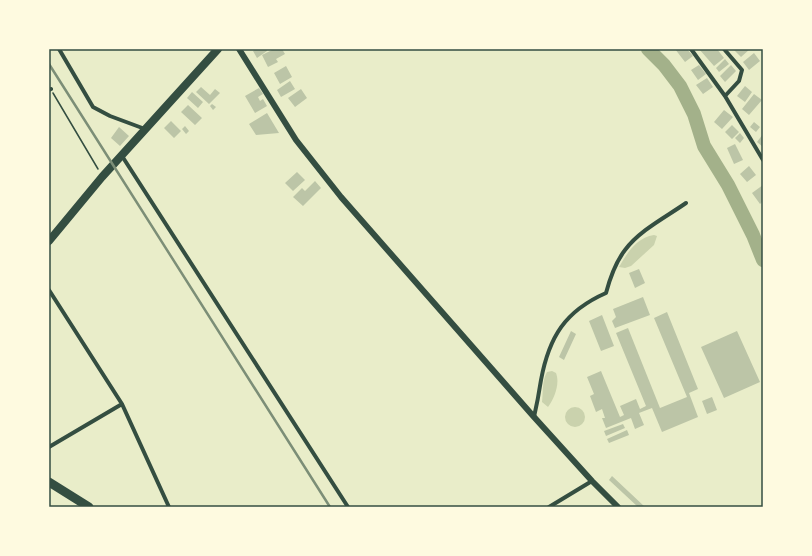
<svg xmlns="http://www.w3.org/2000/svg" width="812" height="556" font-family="Commissioner,sans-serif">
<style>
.green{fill:#cad2ad}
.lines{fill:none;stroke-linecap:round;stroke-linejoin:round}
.river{stroke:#a3b18a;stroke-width:14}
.building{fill:#bcc5a7}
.path{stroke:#344e41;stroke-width:1.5}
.minor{stroke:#344e41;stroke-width:4}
.tertiary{stroke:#344e41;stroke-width:6}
.trunk{stroke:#344e41;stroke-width:8}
.motorway{stroke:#344e41;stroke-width:9}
.rail{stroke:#7c8e77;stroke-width:2.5}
.neatline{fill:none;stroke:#344e41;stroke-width:1.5}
</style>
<rect width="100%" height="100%" fill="#e9edc9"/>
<!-- green -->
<path class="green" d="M654,235l3,1 -3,9 -23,21 -6,2 -6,-1c9,-15 17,-29 35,-32z
M552,371l4,2c4,10 -1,25 -8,34l-6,-5c1,-9 0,-22 5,-30z
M565 417a10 10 0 1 1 20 0a10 10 0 1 1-20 0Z"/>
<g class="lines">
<!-- river -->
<path class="river" d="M648,49l16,16 16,21 14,28 10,32 24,39 25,50 10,25"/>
</g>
<!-- building -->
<path class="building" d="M256,49h10l1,2 -10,7 -4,-7z
M274,49h8l3,5 -9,5 2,3 -10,5 -6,-12z
M675,49h12l6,7 -8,6z
M699,49h18l7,9 -10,8z
M733,49h17l-9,8z
M754,53l6,8 -11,9 -6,-8z
M725,59l4,5 -10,8 -3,-4z
M699,65l7,9 -8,6 -7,-10z
M731,65l5,6 -11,11 -5,-6z
M286,66l6,11 -12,7 -6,-11z
M707,78l6,9 -10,7 -7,-9z
M290,81l5,8 -14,8 -4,-7z
M745,86l7,6 -7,10 -8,-6z
M201,87l9,8 5,-6 5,4 -11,11 -13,-12z
M259,88l4,6 -5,3 2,4 3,-2 4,7 -12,7 -10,-17z
M301,89l6,9 -12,9 -7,-9z
M192,92l11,10 -5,6 -11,-10z
M754,94l8,6 -13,15 -7,-6z
M212,104l4,3 -3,3 -3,-4z
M188,105l14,13 -7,7 -14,-13z
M724,110l9,7 -11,12 -8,-7z
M267,113l12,20 -23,2 -7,-11z
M171,121l10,10 -7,7 -10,-10z
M754,122l6,5 -4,5 -6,-5z
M732,125l7,7 -7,7 -7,-7z
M185,126l4,5 -3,3 -4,-5z
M119,127l10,9 -9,10 -9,-8z
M740,133l4,5 -4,5 -5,-5z
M763,134v13l-6,-5z
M735,144l8,16 -9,4 -7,-16z
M749,166l7,9 -9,7 -7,-8z
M297,172l8,8 -12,11 -8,-8z
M315,181l6,7 -18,18 -10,-9 9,-9 3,3z
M763,185v16l-3,3 -8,-11z
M639,269l6,14 -10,5 -6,-15z
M643,297l7,18 -35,13 -3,-7 4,-4 -3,-8z
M667,312l31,77 -9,4 9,24 -36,15 -10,-24 -13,5 5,12 -9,4 -4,-11 -25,10 -4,-10h3l-3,-9 -6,3 -6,-16 4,-2 -7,-17 14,-6 19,46 4,-2 -4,-9 16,-7 4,10 6,-3 -30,-73 12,-5 32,80 27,-11 -33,-79z
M602,315l12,31 -13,5 -12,-30z
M571,331l5,3 -12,26 -5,-3z
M737,331l23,51 -36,16 -23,-51z
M712,397l5,13 -10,4 -5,-13z
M623,424l2,4 -19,8 -2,-5z
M627,430l2,5 -20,8 -2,-4z
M612,476l33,31h-7l-29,-27z"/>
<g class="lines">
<!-- path -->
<path class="path" d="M53,93l45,76"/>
<!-- minor -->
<path class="minor" d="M59,49l34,58 17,9 35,13
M691,49l34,47 38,64
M724,49l18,21 -3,11 -14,15
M49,90l2,-1
M122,156l226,351
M49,290l73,114 47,103
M534,417c3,-13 5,-24 7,-37 8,-43 24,-69 65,-87 4,-15 9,-30 19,-43 15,-20 41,-33 61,-47
M49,447l73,-43
M549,507l43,-26"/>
<!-- tertiary -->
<path class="tertiary" d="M239,49l57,91 45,57 193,220 58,64 26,26"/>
<!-- trunk -->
<path class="trunk" d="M49,241l53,-64 116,-128"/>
<!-- motorway -->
<path class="motorway" d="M49,482l40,25"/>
<!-- rail -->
<path class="rail" d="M49,64l281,443"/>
</g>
<!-- border -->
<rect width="812" height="556" fill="none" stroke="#fefae0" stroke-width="100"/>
<rect x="50" y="50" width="712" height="456" class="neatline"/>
</svg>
